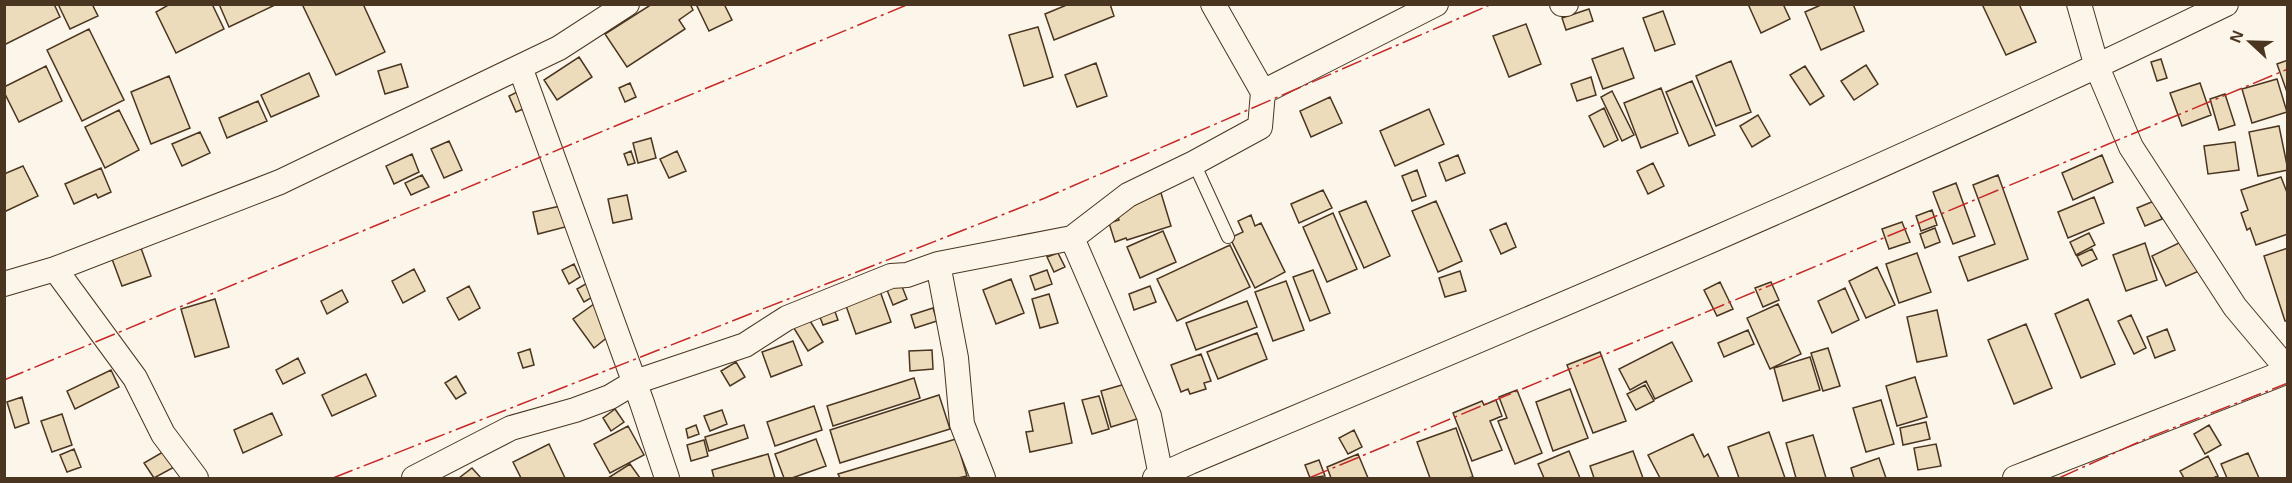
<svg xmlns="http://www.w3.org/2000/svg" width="2292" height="483" font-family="Helvetica,sans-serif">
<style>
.building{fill:#ecdcbc;stroke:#4a3520;stroke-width:1.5}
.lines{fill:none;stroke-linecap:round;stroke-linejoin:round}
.lane-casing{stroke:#4a3520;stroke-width:14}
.street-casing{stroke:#4a3520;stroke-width:26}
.lane{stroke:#fbf6e9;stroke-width:12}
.street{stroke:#fbf6e9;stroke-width:24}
.power{stroke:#c62828;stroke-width:1.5;stroke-dasharray:21 4.5 3 4.5;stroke-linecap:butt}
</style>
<rect width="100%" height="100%" fill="#fbf6e9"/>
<!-- building -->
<path class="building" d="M4,4h50l6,13 -56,28z
M58,4h34l6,12 -28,13z
M170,4h42l12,25 -48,24 -20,-41z
M219,4h58l-48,23z
M302,4h61l22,48 -49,23z
M652,4h38l3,6 -14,10 6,9 -58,38 -22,-33z
M696,4h28l8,16 -23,11z
M1069,4h41l4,12 -60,24 -9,-26z
M1748,4h35l7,15 -29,14z
M1823,4h30l11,27 -43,19 -16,-38z
M1982,4h37l17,38 -30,13z
M1589,9l4,12 -27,9 -4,-12z
M1663,11l12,33 -20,7 -12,-33z
M1526,24l15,40 -32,13 -16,-41z
M1038,27l15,50 -29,9 -15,-51z
M89,29l35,71 -42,21 -35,-71z
M1623,48l11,30 -31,11 -11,-30z
M579,57l13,20 -35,23 -13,-20z
M2161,59l6,19 -10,3 -6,-19z
M2288,60v35l-11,-31z
M1731,61l20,51 -35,14 -20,-50z
M1096,63l11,33 -30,11 -12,-32z
M401,64l7,23 -23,7 -7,-23z
M1866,65l12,19 -24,16 -13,-19z
M46,66l16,35 -43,21 -15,-30v-5z
M1805,66l19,30 -14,9 -20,-30z
M309,73l10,23 -48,21 -10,-22z
M169,76l21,52 -39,16 -20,-52z
M1591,77l5,18 -19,6 -6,-17z
M2277,79l10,33 -35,11 -10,-34z
M1692,81l23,54 -26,11 -23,-54z
M630,83l6,14 -11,5 -6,-14z
M2200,83l11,32 -29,11 -12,-33z
M1661,88l17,45 -37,15 -17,-45z
M521,90l7,17 -12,5 -7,-16z
M1612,91l22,44 -12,6 -21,-44z
M2225,94l10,31 -16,5 -9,-31z
M1330,97l12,26 -31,14 -11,-26z
M258,101l9,20 -40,17 -8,-20z
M1604,108l14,32 -14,7 -15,-31z
M1429,109l15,35 -49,22 -15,-35z
M119,110l20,40 -34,18 -20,-41z
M1758,115l12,21 -18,11 -12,-21z
M2279,126l9,44 -30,6 -9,-44z
M200,132l10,21 -28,13 -10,-22z
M651,138l5,20 -18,5 -5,-20z
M449,141l13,29 -18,8 -13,-29z
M2235,142l4,28 -31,4 -4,-28z
M631,151l4,12 -7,2 -4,-11z
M677,151l9,20 -17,7 -9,-19z
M412,154l7,18 -25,12 -8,-18z
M1458,155l7,18 -19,8 -7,-18z
M2102,155l11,27 -40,18 -11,-27z
M1653,163l11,23 -16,8 -11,-23z
M23,166l15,30 -34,16v-38z
M101,168l10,24 -13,6 -2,-4 -22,10 -9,-20z
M1417,170l9,26 -14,5 -10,-25z
M422,175l7,12 -18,8 -6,-12z
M1998,175l30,84 -60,22 -9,-24 36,-13 -22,-59z
M2281,177l7,18v39l-32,11 -6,-17 -3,2 -6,-17 7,-3 -7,-20z
M1956,183l19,53 -22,8 -20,-52z
M1323,190l9,18 -33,15 -8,-19z
M1161,193l10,33 -44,14 -1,-2 -11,4 -6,-19 10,-3 -4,-12z
M627,195l5,24 -19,4 -5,-24z
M2094,197l10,26 -36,15 -10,-26z
M1366,201l24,55 -26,12 -25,-56z
M1436,201l26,60 -24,11 -26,-61z
M2154,201l8,18 -17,7 -8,-18z
M565,205l4,21 -31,8 -5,-22z
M1932,210l5,15 -16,6 -5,-15z
M1333,213l24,56 -30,13 -24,-55z
M1251,215l4,11 6,-3 24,49 -30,16 -25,-50 13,-6 -5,-11z
M1902,222l8,20 -21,7 -7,-20z
M1506,223l10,24 -15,7 -11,-24z
M1935,228l5,14 -15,6 -5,-14z
M1163,231l13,31 -36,16 -13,-31z
M2089,233l6,12 -19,10 -6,-13z
M2185,240l14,31 -33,15 -14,-30z
M2145,243l12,37 -31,11 -13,-36z
M1230,245l20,42 -73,34 -20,-42z
M141,248l10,28 -29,10 -10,-27z
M2288,248v73h-3l-21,-65z
M2092,249l5,10 -15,7 -5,-10z
M1058,253l7,14 -11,5 -7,-15z
M1917,253l14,39 -32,11 -13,-39z
M574,264l6,13 -11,7 -7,-14z
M1877,267l18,38 -29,13 -17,-37z
M414,269l11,22 -22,12 -11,-22z
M1047,270l5,14 -17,6 -5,-14z
M1313,270l17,43 -20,8 -17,-44z
M1460,271l6,20 -21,6 -6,-19z
M1011,279l13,34 -28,11 -13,-34z
M1286,281l18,49 -31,11 -18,-49z
M589,282l7,13 -12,7 -7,-13z
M1720,282l13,27 -16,7 -13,-26z
M1771,282l8,18 -16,7 -8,-19z
M901,284l6,15 -14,6 -6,-15z
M469,286l11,22 -21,12 -12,-22z
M1150,286l6,16 -22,8 -5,-16z
M1845,288l14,32 -27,13 -14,-32z
M342,290l6,12 -21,12 -6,-13z
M880,291l11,31 -35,12 -11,-31z
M1049,294l9,29 -18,5 -8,-29z
M215,299l14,48 -34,10 -14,-48z
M2088,299l27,65 -34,14 -26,-64z
M1247,301l10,26 -61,23 -10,-27z
M594,304l20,28 -20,16 -21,-29z
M1778,304l23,50 -31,15 -23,-51z
M833,306l5,14 -15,5 -5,-13z
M933,308l4,13 -22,7 -4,-13z
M1937,310l10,46 -30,6 -10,-45z
M2131,315l15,33 -12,6 -16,-33z
M807,316l16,26 -15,9 -16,-26z
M2026,324l26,64 -38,16 -26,-64z
M2167,329l8,21 -20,8 -8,-21z
M1748,330l6,14 -30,13 -6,-14z
M1257,333l10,26 -49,20 -11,-27z
M793,341l9,24 -31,12 -9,-25z
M1672,342l20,39 -37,18 -9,-18 -16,9 -11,-21z
M1828,348l12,38 -17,5 -12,-38z
M530,349l4,16 -11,3 -5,-15z
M932,350l1,19 -23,2 -1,-20z
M1600,352l26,69 -33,12 -26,-68z
M1201,354l10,27 -7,2 2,6 -16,5 -2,-5 -7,3 -10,-27z
M1810,357l10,33 -37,11 -9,-33z
M298,358l7,15 -22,11 -7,-14z
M736,362l9,15 -15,9 -9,-15z
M111,370l8,17 -44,22 -8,-18z
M366,374l10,22 -44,20 -10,-21z
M456,376l10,17 -10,6 -11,-16z
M1915,377l12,40 -30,9 -11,-40z
M914,378l6,20 -87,28 -6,-20z
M1129,383l11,35 -29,9 -10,-36z
M1645,385l9,16 -18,9 -9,-16z
M1570,389l18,49 -35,13 -17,-49z
M1517,390l25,63 -27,11 -17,-43 9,-3 -8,-21z
M939,395l11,34 -110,34 -10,-33z
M1099,396l10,33 -17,5 -10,-34z
M22,397l7,26 -14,5 -8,-26z
M1496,400l6,16 -12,5 12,29 -30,11 -19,-48 29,-12 2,4z
M1881,400l13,44 -28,8 -13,-44z
M1064,403l8,40 -42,9 -4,-20 7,-1 -4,-20z
M814,406l8,24 -47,16 -8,-24z
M615,409l9,13 -13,9 -8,-13z
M722,410l5,14 -17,7 -6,-15z
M272,413l10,22 -39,18 -9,-23z
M62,414l10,31 -20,7 -11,-31z
M1926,422l4,17 -27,6 -3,-17z
M696,425l3,9 -11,4 -2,-9z
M744,425l4,13 -39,13 -4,-14z
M2209,425l12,20 -16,9 -11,-20z
M628,426l16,29 -34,18 -16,-29z
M1456,428l17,49 -6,1h-37l-13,-36z
M1354,430l8,17 -14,7 -9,-16z
M1769,432l16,46h-46l-11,-31z
M1693,434l11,23 4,-3 11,24h-59l-12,-23z
M1813,435l13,43h-30l-10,-35z
M816,439l10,27 -34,12h-8l-9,-24z
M956,439l11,37 -9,2h-118l-2,-4z
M704,440l4,16 -17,5 -4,-16z
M549,444l16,34h-44l-8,-16z
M1936,444l5,22 -23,4 -4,-22z
M74,449l7,18 -14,5 -7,-17z
M168,449l10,16 -24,13 -10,-15z
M1569,451l11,27h-36l-6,-14z
M1633,451l10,27h-49l-4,-12z
M2248,453l11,25h-32l-6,-14z
M768,454l7,24h-61l-2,-8z
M1358,454l10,24h-37l-4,-11z
M2208,456l10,20 -5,2h-29l-4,-7z
M1879,458l7,20h-32l-3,-10z
M1319,460l6,16 -15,2 -5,-13z
M630,464l10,14h-32z
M472,468l9,10h-22z"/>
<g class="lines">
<!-- lane casing -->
<g class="lane-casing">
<path id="lane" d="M1194,163l34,74"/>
</g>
<!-- street casing -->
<g class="street-casing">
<path id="street" d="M1213,4l50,88
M1562,4h4
M2079,4l18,63 34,80 104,160 53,63
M520,67l122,336 25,75
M1072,238l77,178 12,60
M938,264l134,-26 56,-43 66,-32 66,-36 3,-35 173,-88
M55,269l80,109 28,56 33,44
M4,284l51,-15 225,-87 279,-134 68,-44
M414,478l97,-50 64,-18 35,-13 25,-15 110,-37 42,-27 104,-42 16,-1 31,-11 18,94 6,66 21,54
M1155,478l35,-16c348,-146 696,-292 1036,-458
M2015,478l273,-107"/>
</g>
<!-- lane -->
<use href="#lane" class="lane"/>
<!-- street -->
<use href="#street" class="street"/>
<!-- power -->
<path class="power" d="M4,380l905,-376
M333,478l712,-280 447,-194
M1309,478l979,-409
M2059,478l91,-41 138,-54"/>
</g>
<!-- border -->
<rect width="2292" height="483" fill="none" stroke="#4a3520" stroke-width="12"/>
<!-- north arrow -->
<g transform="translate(2250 42) rotate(292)" stroke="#fbf6e9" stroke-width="4.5" paint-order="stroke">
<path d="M0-4.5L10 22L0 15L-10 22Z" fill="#4a3520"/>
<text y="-9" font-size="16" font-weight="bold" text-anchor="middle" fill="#4a3520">N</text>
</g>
</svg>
